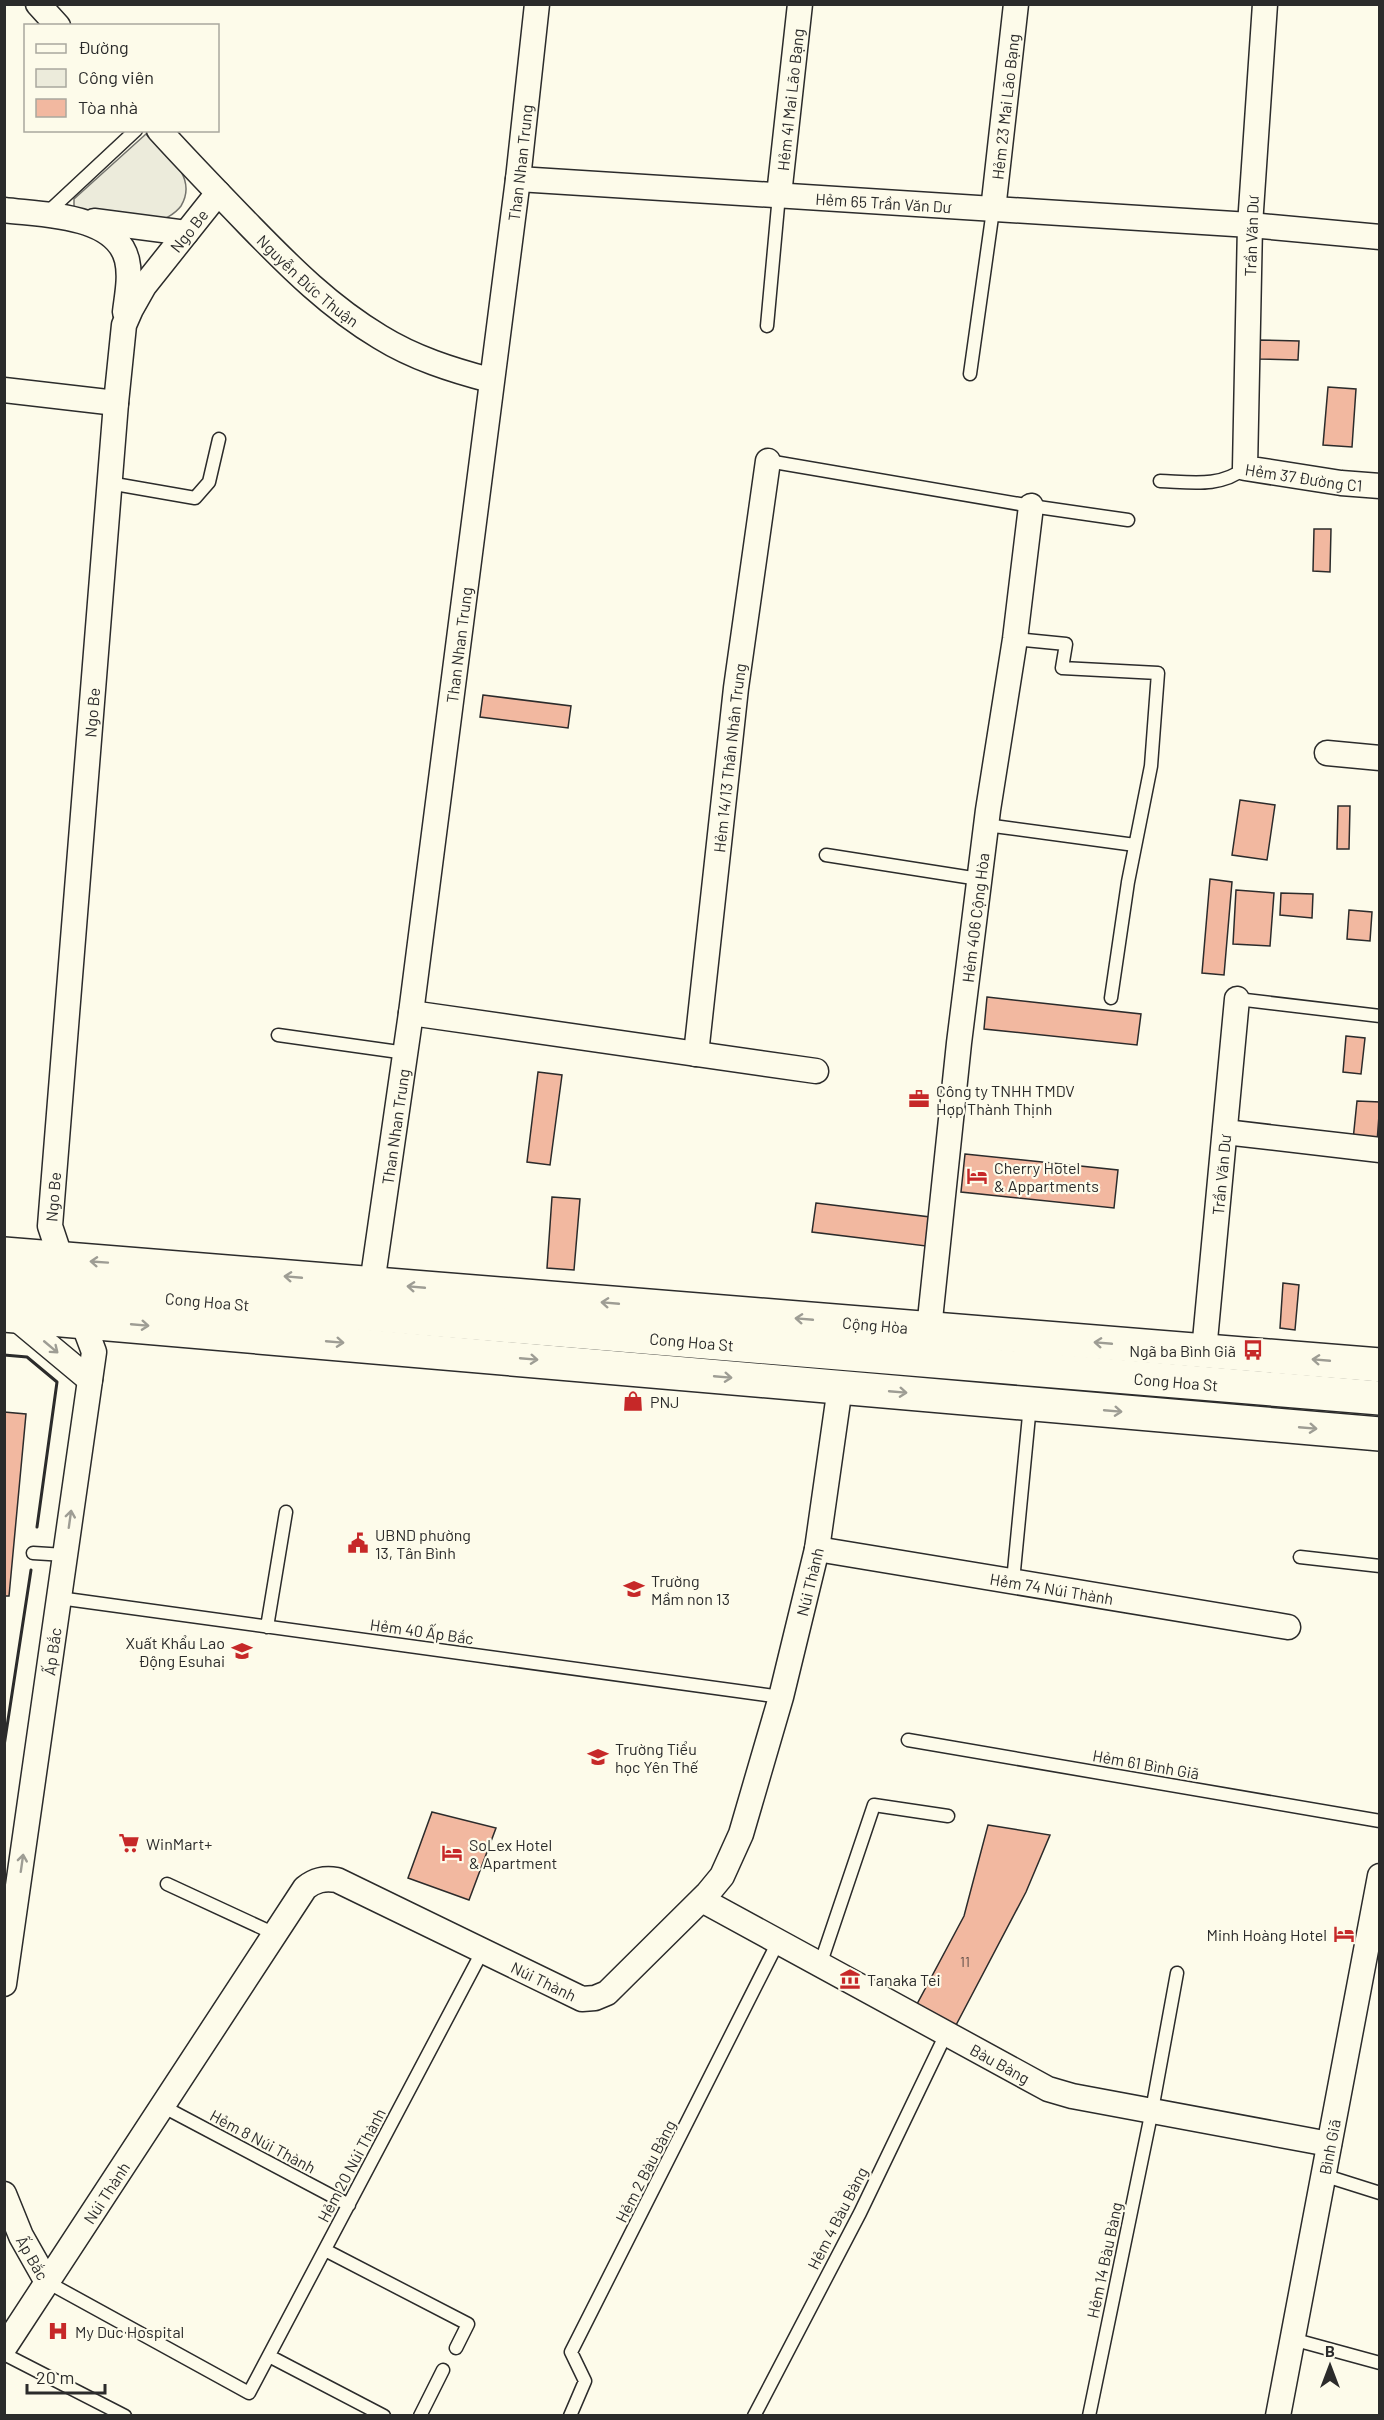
<svg xmlns="http://www.w3.org/2000/svg" width="1384" height="2420" font-family="Barlow,sans-serif">
<style>
.green{fill:#ecebdb;stroke:#74746e;stroke-width:1.5}
.building{fill:#f2b8a0;stroke:#2b2b2b;stroke-width:1.5}
.lines{fill:none;stroke-linecap:round;stroke-linejoin:round}
.lane-casing{stroke:#2b2b2b;stroke-width:15}
.street-casing{stroke:#2b2b2b;stroke-width:27}
.primary-casing{stroke:#2b2b2b;stroke-width:36}
.lane{stroke:#fdfbea;stroke-width:12}
.street{stroke:#fdfbea;stroke-width:24}
.primary{stroke:#fdfbea;stroke-width:33}
.wall{stroke:#2b2b2b;stroke-width:3}
.oneway{stroke:#9e9d94}
.labels{text-anchor:middle;dominant-baseline:central;stroke-width:4.5;stroke-linejoin:round;paint-order:stroke}
.number-label{font-size:14px;fill:#5d4e48}
.street-label{font-size:16px;fill:#2b2b2b;stroke:#fdfbea}
.poi-label{font-size:16px;fill:#2b2b2b;stroke:#fdfbea;text-anchor:start}
</style>
<rect width="100%" height="100%" fill="#fdfbea"/>
<!-- green -->
<path class="green" d="M146,134c19,19 53,42 35,72 -6,8 -18,15 -28,16 -19,1 -55,-7 -75,-9l-4,-7v-7z"/>
<!-- building -->
<path class="building" d="M1258,340l41,1 -1,19 -40,-1z
M1328,387l28,2 -4,58 -29,-2z
M1314,529h17l-1,43 -17,-1z
M483,695l88,11 -3,22 -88,-11z
M1240,800l35,5 -8,55 -35,-5z
M1338,806h12l-1,43h-12z
M1210,879l22,3 -8,93 -22,-2z
M1236,890l38,3 -4,53 -37,-2z
M1281,893l32,1 -1,24 -32,-3z
M1349,910l23,2 -2,29 -23,-2z
M987,997l154,17 -4,31 -153,-16z
M1346,1036l19,2 -4,36 -18,-2z
M538,1072l24,3 -12,90 -23,-3z
M1357,1101l23,1 -3,40 -24,-2z
M965,1154l153,16 -4,38 -153,-16z
M552,1197l28,2 -6,71 -27,-2z
M816,1203l114,14 -4,29 -114,-14z
M1283,1283l16,2 -4,45 -15,-2z
M4,1412l22,2 -17,182h-5z
M432,1812l64,16 -27,72 -61,-22z
M988,1825l62,10 -24,57 -71,135 -39,-21 48,-90z"/>
<g class="lines">
<!-- lane casing -->
<g class="lane-casing">
<path id="lane" d="M47,213l89,-83
M767,326l12,-131
M970,374l23,-164
M768,461l263,45 97,14
M1160,481c30,1 60,7 85,-13
M109,483l86,15 14,-16 10,-43
M1015,639l51,5 -4,24 96,5 -7,93 -23,116 -17,116
M986,825l149,20
M826,855l153,24
M1237,999l143,17
M278,1035l128,18
M33,1553l32,2
M1300,1557l80,9
M1013,1581l17,-176
M59,1598l722,99
M267,1627l19,-115
M908,1740l472,81
M167,1884l108,50
M820,1965l54,-160 74,11
M162,2106l187,99
M1323,2175l57,18
M325,2250l143,74 -12,24
M47,2282l202,111 233,-441
M1292,2339l88,24
M4,2354l121,62
M269,2356l115,60
M420,2416l23,-46
M570,2416l15,-35 -14,-29 207,-410
M754,2416l106,-203 86,-179
M1089,2416l63,-306 25,-137"/>
</g>
<!-- street casing -->
<g class="street-casing">
<g id="street">
<path d="M38,4l20,22"/>
<path id="s1" d="M1265,4l-15,221 -5,243 96,15 39,3"/>
<path id="s2" d="M159,130c30,33 61,65 92,97 40,41 79,80 129,110 34,21 72,33 110,43"/>
<path id="s3" d="M518,179l732,46 130,12"/>
<path id="s4" d="M779,195l21,-191"/>
<path d="M4,210c38,5 112,4 123,50 4,17 0,35 -2,52"/>
<path id="s5" d="M993,210l23,-206"/>
<path d="M94,221l92,12"/>
<path d="M4,390l112,13"/>
<path d="M1327,753l53,5"/>
<path d="M411,1013l405,58"/>
<path id="s6" d="M696,1054l40,-366 32,-227"/>
<path d="M1225,1132l155,18"/>
<path id="s7" d="M61,1259l-11,-33 66,-823 8,-78 7,-16 13,-23 74,-93"/>
<path id="s8" d="M372,1284l39,-271 107,-834 19,-175"/>
<path d="M12,1315l78,65"/>
<path id="s9" d="M929,1329l30,-286 29,-233 27,-171 16,-133"/>
<path id="s10" d="M1204,1351l33,-352"/>
<path id="s11" d="M817,1549l471,78"/>
<path id="s12" d="M702,1900l346,189 24,7 257,48"/>
<path id="s13" d="M4,1984l90,-632 -12,-32"/>
<path id="s14" d="M4,2194l17,42 26,46"/>
<path id="s15" d="M4,2348l301,-460c10,-8 19,-10 32,-8l245,119 13,-1 12,-5 101,-100 14,-17 19,-42 40,-137 36,-148 23,-162"/>
<path id="s16" d="M1278,2416l102,-540"/>
</g>
</g>
<!-- primary casing -->
<g class="primary-casing">
<g id="primary">
<path id="s17" d="M4,1254l1376,111"/>
<path id="s18" d="M4,1284l1376,114"/>
<path d="M4,1315l1376,119"/>
</g>
</g>
<!-- lane -->
<use href="#lane" class="lane"/>
<!-- street -->
<use href="#street" class="street"/>
<!-- primary -->
<use href="#primary" class="primary"/>
<!-- wall -->
<path class="wall" d="M4,1355l23,2 30,25 -20,145
M4,1746l27,-176"/>
</g>
<!-- one-way arrows -->
<defs><path id="oneway-shaft" d="M-6 0H5M1.5-3L5.5 0L1.5 3" fill="none" stroke-width="1.6" stroke-linecap="round" stroke-linejoin="round" transform="scale(1.5)"/></defs>
<g class="oneway">
<use href="#oneway-shaft" transform="translate(99 1262) rotate(-176)"/>
<use href="#oneway-shaft" transform="translate(293 1277) rotate(-175)"/>
<use href="#oneway-shaft" transform="translate(416 1287) rotate(-175)"/>
<use href="#oneway-shaft" transform="translate(610 1303) rotate(-175)"/>
<use href="#oneway-shaft" transform="translate(804 1319) rotate(-175)"/>
<use href="#oneway-shaft" transform="translate(140 1325) rotate(5)"/>
<use href="#oneway-shaft" transform="translate(335 1342) rotate(5)"/>
<use href="#oneway-shaft" transform="translate(1103 1343) rotate(-175)"/>
<use href="#oneway-shaft" transform="translate(51 1347) rotate(40)"/>
<use href="#oneway-shaft" transform="translate(529 1359) rotate(5)"/>
<use href="#oneway-shaft" transform="translate(1321 1360) rotate(-175)"/>
<use href="#oneway-shaft" transform="translate(723 1377) rotate(5)"/>
<use href="#oneway-shaft" transform="translate(898 1392) rotate(5)"/>
<use href="#oneway-shaft" transform="translate(1113 1411) rotate(5)"/>
<use href="#oneway-shaft" transform="translate(1308 1428) rotate(5)"/>
<use href="#oneway-shaft" transform="translate(70 1519) rotate(-82)"/>
<use href="#oneway-shaft" transform="translate(22 1863) rotate(-82)"/>
</g>
<!-- icons -->
<defs>
<g id="office-bare" transform="scale(1.62)"><path d="M-6-3h4V-5.5h4V-3h4V5H-6ZM-1-4.5V-3h2v-1.5ZM-6 0V1H6V0Z" fill="#c62828" stroke="#fdfbea" stroke-width="2.5" paint-order="stroke"/></g>
<g id="hotel-bare" transform="scale(1.62)"><path d="M-6-4.5h1.5V1H6V5H4.5V3h-9V5H-6ZM-4 0a1.8 1.8 0 1 1 3.6 0ZM.5 0V-2.5h3Q6-2.5 6 0Z" fill="#c62828" stroke="#fdfbea" stroke-width="2.5" paint-order="stroke"/></g>
<g id="bus-bare" transform="scale(1.62)"><path d="M-5-6H5V4H4V6H2V4H-2V6H-4V4H-5ZM-3.5-4V0h7V-4ZM-3.5 1.2v1.5H-2V1.2ZM2 1.2v1.5H3.5V1.2Z" fill="#c62828" stroke="#fdfbea" stroke-width="2.5" paint-order="stroke"/></g>
<g id="shop-bare" transform="scale(1.62)"><path d="M-5-2.5h2.3a2.7 3.5 0 0 1 5.4 0H5L5.5 6h-11ZM-1.5-2.5h3a1.5 2.3 0 0 0-3 0Z" fill="#c62828" stroke="#fdfbea" stroke-width="2.5" paint-order="stroke"/></g>
<g id="civic-bare" transform="scale(1.62)"><path d="M-.6-6.5H3V-4.5H.6V-3L4-1V1h2V6H-6V1h2V-1L-.6-3ZM-1.2 2.5V6h2.4V2.5Z" fill="#c62828" stroke="#fdfbea" stroke-width="2.5" paint-order="stroke"/></g>
<g id="school-bare" transform="scale(1.62)"><path d="M0-5L7-2L0 1L-7-2ZM-4 1L0 2.5L4 1V4Q0 6-4 4Z" fill="#c62828" stroke="#fdfbea" stroke-width="2.5" paint-order="stroke"/></g>
<g id="supermarket-bare" transform="scale(1.62)"><path d="M-6-5.5h2.5l.6 2H6L4.5 2H-2.5L-4.4-4H-6ZM-1.5 3.2a1.3 1.3 0 1 0 .1 0ZM3 3.2a1.3 1.3 0 1 0 .1 0Z" fill="#c62828" stroke="#fdfbea" stroke-width="2.5" paint-order="stroke"/></g>
<g id="museum-bare" transform="scale(1.62)"><path d="M0-6L6-3V-2H-6V-3ZM-5-1h2V3h-2ZM-1-1h2V3h-2ZM3-1h2V3H3ZM-6 4H6V6H-6Z" fill="#c62828" stroke="#fdfbea" stroke-width="2.5" paint-order="stroke"/></g>
<g id="hospital-bare" transform="scale(1.62)"><path d="M-5-5h3v3.5h4V-5h3V5h-3V1.5h-4V5h-3Z" fill="#c62828" stroke="#fdfbea" stroke-width="2.5" paint-order="stroke"/></g>
</defs>
<g fill-rule="evenodd">
<use href="#office-bare" x="919" y="1099"/>
<use href="#hotel-bare" x="977" y="1176"/>
<use href="#bus-bare" x="1253" y="1350"/>
<use href="#shop-bare" x="633" y="1401"/>
<use href="#civic-bare" x="358" y="1543"/>
<use href="#school-bare" x="634" y="1589"/>
<use href="#school-bare" x="242" y="1651"/>
<use href="#school-bare" x="598" y="1757"/>
<use href="#supermarket-bare" x="129" y="1843"/>
<use href="#hotel-bare" x="452" y="1853"/>
<use href="#hotel-bare" x="1344" y="1934"/>
<use href="#museum-bare" x="850" y="1979"/>
<use href="#hospital-bare" x="58" y="2331"/>
</g>
<g class="labels">
<!-- number labels -->
<g class="number-label">
<text x="965" y="1961">11</text>
</g>
<!-- street labels -->
<g class="street-label">
<text stroke="none"><textPath href="#s4" startOffset="96">Hẻm 41 Mai Lão Bạng</textPath></text>
<text stroke="none"><textPath href="#s5" startOffset="104">Hẻm 23 Mai Lão Bạng</textPath></text>
<text stroke="none"><textPath href="#s8" startOffset="1131">Than Nhan Trung</textPath></text>
<text stroke="none"><textPath href="#s3" startOffset="366">Hẻm 65 Trần Văn Dư</textPath></text>
<text stroke="none"><textPath href="#s7" startOffset="1054">Ngo Be</textPath></text>
<text transform="translate(1251 236) rotate(-88)">Trần Văn Dư</text>
<text stroke="none"><textPath href="#s2" startOffset="212">Nguyễn Đức Thuận</textPath></text>
<text stroke="none"><textPath href="#s1" startOffset="524">Hẻm 37 Đường C1</textPath></text>
<text stroke="none"><textPath href="#s8" startOffset="645">Than Nhan Trung</textPath></text>
<text stroke="none"><textPath href="#s7" startOffset="550">Ngo Be</textPath></text>
<text stroke="none"><textPath href="#s6" startOffset="298">Hẻm 14/13 Thân Nhân Trung</textPath></text>
<text stroke="none"><textPath href="#s9" startOffset="414">Hẻm 406 Cộng Hòa</textPath></text>
<text stroke="none"><textPath href="#s8" startOffset="159">Than Nhan Trung</textPath></text>
<text stroke="none"><textPath href="#s10" startOffset="177">Trần Văn Dư</textPath></text>
<text stroke="none"><textPath href="#s7" startOffset="64">Ngo Be</textPath></text>
<text stroke="none"><textPath href="#s18" startOffset="204">Cong Hoa St</textPath></text>
<text stroke="none"><textPath href="#s17" startOffset="874">Cộng Hòa</textPath></text>
<text stroke="none"><textPath href="#s18" startOffset="690">Cong Hoa St</textPath></text>
<text stroke="none"><textPath href="#s18" startOffset="1176">Cong Hoa St</textPath></text>
<text stroke="none"><textPath href="#s15" startOffset="1354">Núi Thành</textPath></text>
<text stroke="none"><textPath href="#s11" startOffset="238">Hẻm 74 Núi Thành</textPath></text>
<text transform="translate(422 1631) rotate(8)">Hẻm 40 Ấp Bắc</text>
<text stroke="none"><textPath href="#s13" startOffset="336">Ấp Bắc</textPath></text>
<text transform="translate(1146 1764) rotate(10)">Hẻm 61 Bình Giã</text>
<text stroke="none"><textPath href="#s15" startOffset="814">Núi Thành</textPath></text>
<text stroke="none"><textPath href="#s12" startOffset="340">Bàu Bàng</textPath></text>
<text transform="translate(263 2141) rotate(28)">Hẻm 8 Núi Thành</text>
<text stroke="none"><textPath href="#s16" startOffset="274">Bình Giã</textPath></text>
<text transform="translate(351 2165) rotate(-62)">Hẻm 20 Núi Thành</text>
<text transform="translate(645 2171) rotate(-63)">Hẻm 2 Bàu Bàng</text>
<text stroke="none"><textPath href="#s15" startOffset="186">Núi Thành</textPath></text>
<text transform="translate(837 2218) rotate(-63)">Hẻm 4 Bàu Bàng</text>
<text stroke="none"><textPath href="#s14" startOffset="70">Ấp Bắc</textPath></text>
<text transform="translate(1104 2260) rotate(-78)">Hẻm 14 Bàu Bàng</text>
</g>
<!-- poi labels -->
<g class="poi-label">
<text x="936" y="1090">Công ty TNHH TMDV<tspan x="936" dy="18">Hợp Thành Thịnh</tspan></text>
<text x="994" y="1167">Cherry Hotel<tspan x="994" dy="18">&amp; Appartments</tspan></text>
<text x="1236" y="1350" text-anchor="end">Ngã ba Bình Giã</text>
<text x="650" y="1401">PNJ</text>
<text x="375" y="1534">UBND phường<tspan x="375" dy="18">13, Tân Bình</tspan></text>
<text x="651" y="1580">Trường<tspan x="651" dy="18">Mầm non 13</tspan></text>
<text x="225" y="1642" text-anchor="end">Xuất Khẩu Lao<tspan x="225" dy="18">Động Esuhai</tspan></text>
<text x="615" y="1748">Trường Tiểu<tspan x="615" dy="18">học Yên Thế</tspan></text>
<text x="146" y="1843">WinMart+</text>
<text x="469" y="1844">SoLex Hotel<tspan x="469" dy="18">&amp; Apartment</tspan></text>
<text x="1327" y="1934" text-anchor="end">Minh Hoàng Hotel</text>
<text x="867" y="1979">Tanaka Tei</text>
<text x="75" y="2331">My Duc Hospital</text>
</g>
</g>
<!-- border -->
<rect width="1384" height="2420" fill="none" stroke="#2b2b2b" stroke-width="12"/>
<!-- legend -->
<rect x="24" y="24" width="195" height="108" fill="#fdfbea" stroke="#a9a89e" stroke-width="1.5"/>
<rect x="36" y="44" width="30" height="9" fill="#fdfbea" stroke="#a9a89e" stroke-width="1.5"/>
<text x="78" y="54" font-size="18" fill="#2b2b2b">Đường</text>
<rect x="36" y="69" width="30" height="18" fill="#ecebdb" stroke="#a9a89e" stroke-width="1.5"/>
<text x="78" y="84" font-size="18" fill="#2b2b2b">Công viên</text>
<rect x="36" y="99" width="30" height="18" fill="#f2b8a0" stroke="#a9a89e" stroke-width="1.5"/>
<text x="78" y="114" font-size="18" fill="#2b2b2b">Tòa nhà</text>
<!-- north arrow -->
<g transform="translate(1330 2366)" stroke="#fdfbea" stroke-width="4.5" paint-order="stroke">
<path d="M0-4.5L10 22L0 15L-10 22Z" fill="#2b2b2b"/>
<text y="-9" font-size="16" font-weight="bold" text-anchor="middle" fill="#2b2b2b">B</text>
</g>
<!-- scale -->
<path d="M27 2384v9h78v-9" fill="none" stroke="#2b2b2b" stroke-width="3"/>
<text x="36" y="2384" font-size="18" fill="#2b2b2b" stroke="#fdfbea" stroke-width="4.5" paint-order="stroke">20 m</text>
</svg>
